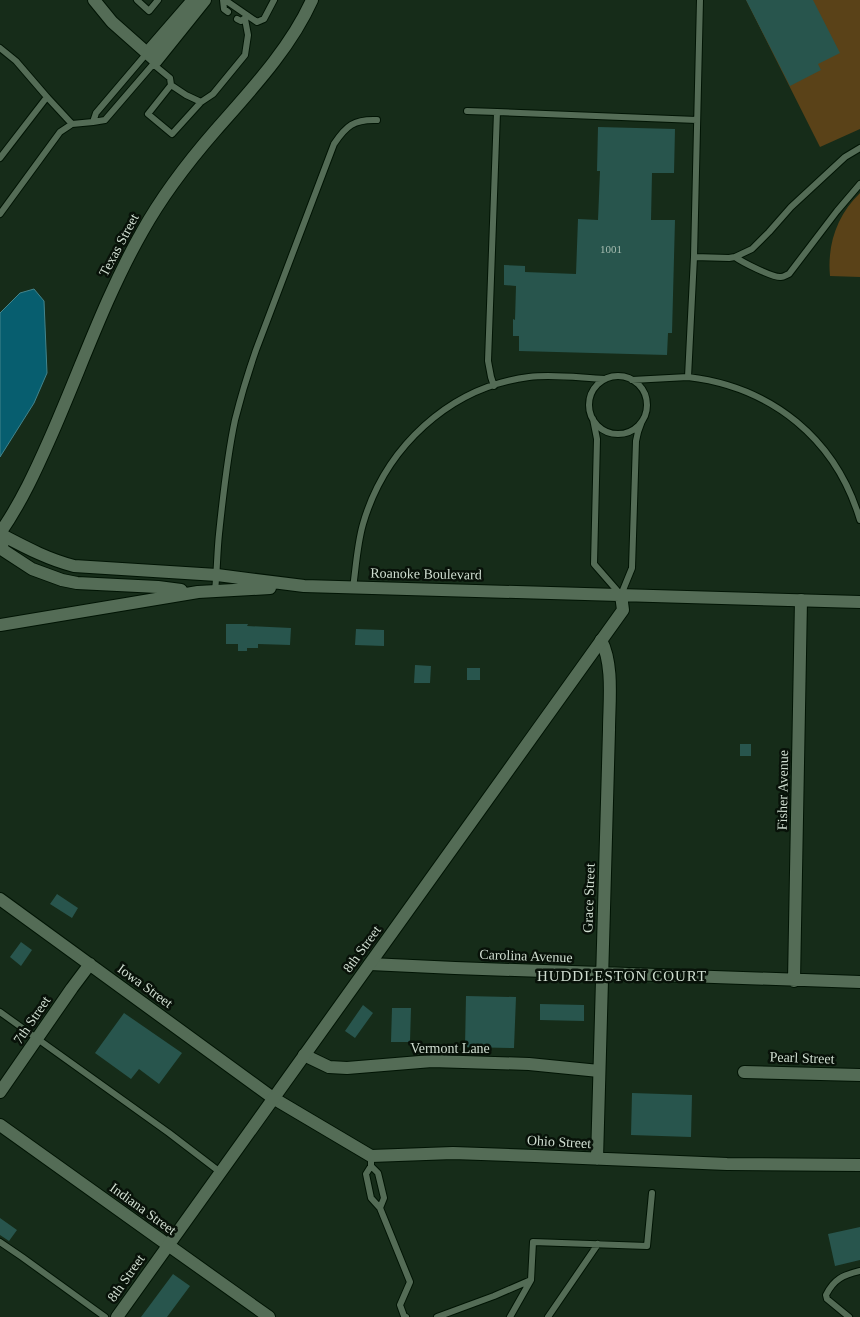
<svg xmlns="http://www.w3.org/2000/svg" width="860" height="1317" font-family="Georgia,serif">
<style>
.green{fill:#5a4218}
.water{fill:#075e6f;stroke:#43848c}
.building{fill:#28554d}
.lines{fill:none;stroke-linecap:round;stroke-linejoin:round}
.lane-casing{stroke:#011404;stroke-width:8}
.street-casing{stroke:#011404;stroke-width:14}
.secondary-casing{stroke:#011404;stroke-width:14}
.lane{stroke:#546c56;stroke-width:6}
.street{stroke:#546c56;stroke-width:12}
.secondary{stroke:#546c56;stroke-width:12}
.labels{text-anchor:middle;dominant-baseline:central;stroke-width:5;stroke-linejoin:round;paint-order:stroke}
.number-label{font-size:11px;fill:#a6bcb0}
.street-label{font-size:14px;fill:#d0ded1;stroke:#081209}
.neighbourhood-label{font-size:15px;letter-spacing:1px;fill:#d0ded1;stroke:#081209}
</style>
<rect width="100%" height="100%" fill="#162c19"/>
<!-- green -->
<path class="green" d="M746,0h114v129l-40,18z
M860,193v84l-30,-1c-3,-31 7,-61 30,-83z"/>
<!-- water -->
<path class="water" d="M34,289l10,12 3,72 -13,30 -34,54v-144l20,-20z"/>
<!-- building -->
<path class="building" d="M746,0h67l27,53 -22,11 3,6 -31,16z
M598,127l77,2 -1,44h-22l-1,47h24l-3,113h-4l-1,22 -148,-4v-15h-6v-17l2,1 1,-34 -12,-1v-20l21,1v6l51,2 2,-55 20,1 2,-49h-3z
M226,624h22l-1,2 44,2 -1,17 -32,-1v4h-11v3h-9v-7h-12z
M356,629l28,1v16l-29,-1z
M415,665l16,1 -1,17h-16z
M467,668h13v12h-13z
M740,744h11v12h-11z
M57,894l21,14 -6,10 -22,-14z
M21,942l11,8 -11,16 -11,-9z
M466,996l50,1 -2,51 -49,-1z
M540,1004l44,1v16l-44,-1z
M363,1005l10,8 -18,25 -10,-7z
M392,1008h19l-1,34h-19z
M124,1013l58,40 -23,31 -20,-15 -8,10 -36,-26z
M632,1093l60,2 -1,42 -60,-2z
M0,1218l17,12 -8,11 -9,-6z
M860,1227v33l-25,6 -7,-32z
M173,1274l17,12 -23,31h-26z"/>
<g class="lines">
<!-- lane casing -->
<g class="lane-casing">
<path id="lane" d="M137,0l12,11 9,-11
M223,0l1,9 4,3
M225,0l32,22 7,-3 10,-19
M237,19l4,2 7,-5
M0,48l16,13 31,36 25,27
M153,64l17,14 1,7 -23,29 24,20 29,-32 12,-8 32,-39 3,-20 -3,-16
M171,85l15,10 15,7
M467,111l30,1
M93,122l3,-9 51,-60
M0,158l47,-61
M0,214l60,-82 12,-8 21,-2 12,-2 50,-58
M694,257l35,1 6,-1c7,5 38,21 46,20 3,0 5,-2 8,-3l48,-63 23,-27
M735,257l17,-8 17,-17 22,-25 54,-50 15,-9
M589 405a29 29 0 1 1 58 0a29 29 0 1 1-58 0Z
M688,377c84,10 148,62 172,143
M632,380l56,-3 6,-120 6,-257
M494,386l-3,-9 -3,-16 9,-249 200,8
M593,419l4,20 -3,125 27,31 11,-27 4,-127 2,-9 4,-11
M353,588c3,-21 4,-43 10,-64 22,-76 86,-137 166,-147 25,-3 51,1 76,2
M215,591c2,-19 2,-38 4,-57 4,-38 8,-77 16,-114 6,-24 13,-47 21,-70l78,-206c12,-18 20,-25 43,-24
M0,1012l169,121 51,39
M371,1156v10l-5,8 5,24 9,10 30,74 -10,23 4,11 2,1
M371,1166l7,7 6,25 -4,10
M0,1242l22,15 83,60
M437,1317l57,-21 37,-16 2,-38 114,4 5,-53
M510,1317l21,-37
M548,1317l50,-73
M849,1317l-22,-18 -1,-4c8,-16 17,-20 34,-24"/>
</g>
<!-- street casing -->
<g class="street-casing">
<path id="street" d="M94,0l18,22 44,39 49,-61
M147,53l46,-53
M0,899l273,199 98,58 82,-3 82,3 192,8 133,1
M370,964l85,4 405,14
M794,981l7,-381
M304,1055l25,12 18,1 85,-7 97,3 70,7
M744,1072l116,3
M0,1092l72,-104 18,-24
M0,1125l168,120
M597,1159l12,-429c0,-27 5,-65 -8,-90"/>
</g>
<!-- secondary casing -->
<g class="secondary-casing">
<path id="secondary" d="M0,533c21,-30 36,-63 51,-97 30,-68 54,-139 91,-204 20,-36 46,-70 73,-101 35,-40 75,-82 97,-131
M0,534c25,13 47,25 74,32l143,9 87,11 556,16
M0,536l3,14 29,19 30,11 15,3 81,4 23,3
M0,625l198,-33 72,-4
M168,1245l101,72
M117,1317l506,-707 -2,-15"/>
</g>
<!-- lane -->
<use href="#lane" class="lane"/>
<!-- street -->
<use href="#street" class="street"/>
<!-- secondary -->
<use href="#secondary" class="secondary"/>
</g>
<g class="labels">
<!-- number labels -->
<g class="number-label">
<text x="611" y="249">1001</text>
</g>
<!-- street labels -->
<g class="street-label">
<text transform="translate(119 245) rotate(-62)">Texas Street</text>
<text transform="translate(426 574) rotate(1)">Roanoke Boulevard</text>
<text transform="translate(783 790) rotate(-89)">Fisher Avenue</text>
<text transform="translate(589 898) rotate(-88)">Grace Street</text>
<text transform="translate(362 949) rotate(-54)">8th Street</text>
<text transform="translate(526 956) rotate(2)">Carolina Avenue</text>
<text transform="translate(145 986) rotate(36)">Iowa Street</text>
<text transform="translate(32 1020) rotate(-56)">7th Street</text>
<text x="450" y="1048">Vermont Lane</text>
<text transform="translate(802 1058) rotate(2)">Pearl Street</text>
<text transform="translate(559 1142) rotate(3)">Ohio Street</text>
<text transform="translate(143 1209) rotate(36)">Indiana Street</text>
<text transform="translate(126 1278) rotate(-55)">8th Street</text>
</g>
<!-- neighbourhood labels -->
<g class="neighbourhood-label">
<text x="622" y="976">HUDDLESTON COURT</text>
</g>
</g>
</svg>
